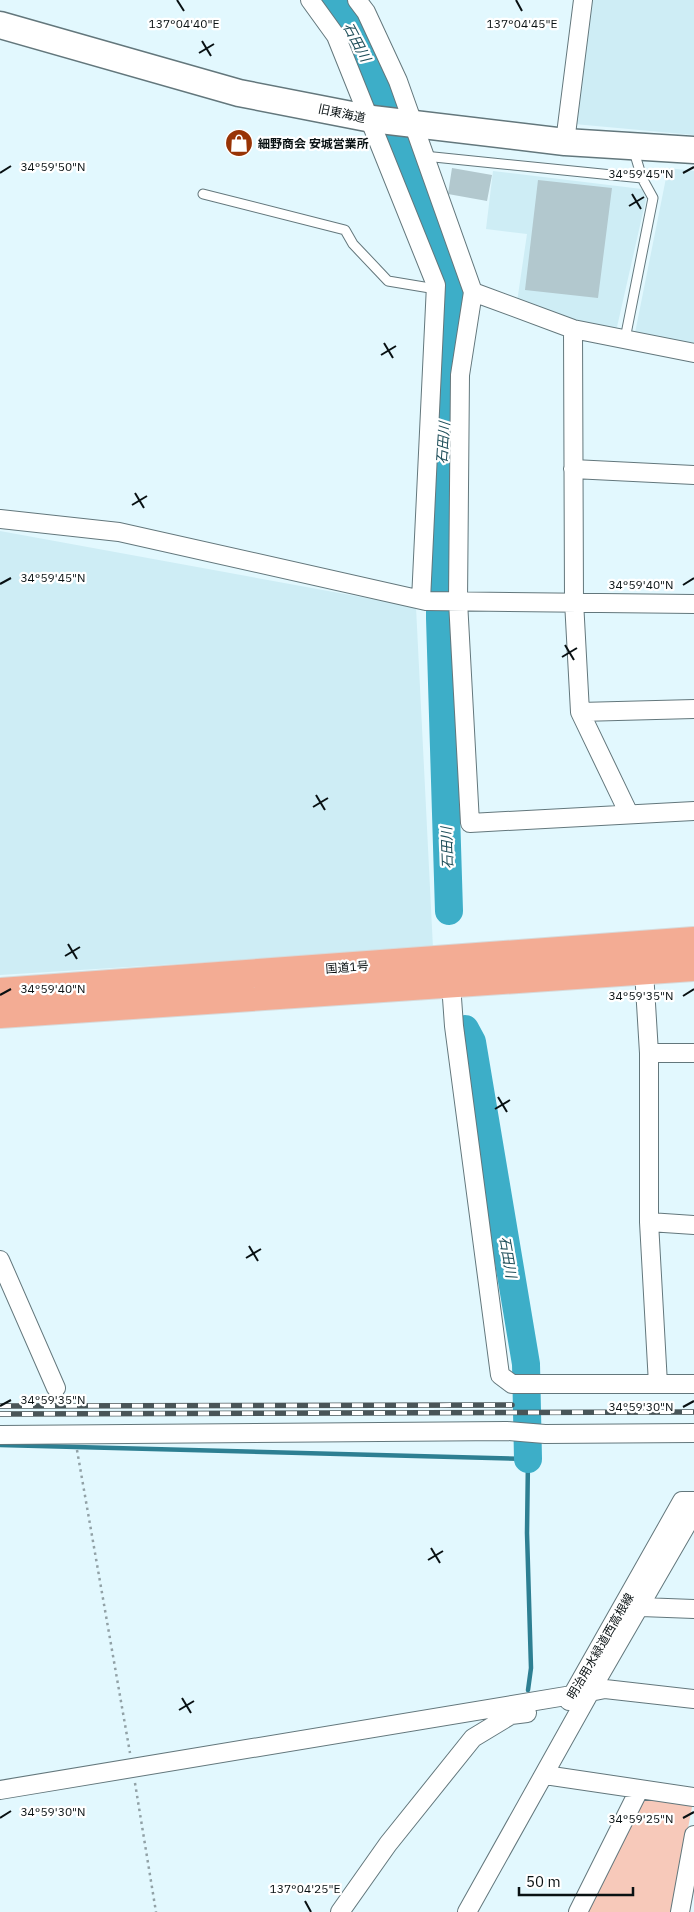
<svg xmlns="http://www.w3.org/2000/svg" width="694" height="1912" font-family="'IBM Plex Sans','Noto Sans JP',sans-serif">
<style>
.built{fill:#ceedf5}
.green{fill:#f7c9ba}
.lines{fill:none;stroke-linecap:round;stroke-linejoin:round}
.stream{stroke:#2d7f92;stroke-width:4.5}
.river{stroke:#3daec8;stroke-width:28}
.building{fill:#b2c8ce}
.lane-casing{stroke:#63777c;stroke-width:11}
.street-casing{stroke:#63777c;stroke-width:20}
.secondary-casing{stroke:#63777c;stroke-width:29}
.highway-casing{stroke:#d8d9d9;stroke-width:30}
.path{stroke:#91a1a6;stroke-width:2.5;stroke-dasharray:2.5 4;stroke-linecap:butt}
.lane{stroke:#fff;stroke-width:9}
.street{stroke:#fff;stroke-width:18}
.secondary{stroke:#fff;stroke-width:26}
.highway{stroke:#f3ac94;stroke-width:28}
.rail-casing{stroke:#495558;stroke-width:5.5}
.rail{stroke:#fff;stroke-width:4;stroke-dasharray:11;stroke-linecap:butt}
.ticks{fill:none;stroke:#091113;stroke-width:2}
.labels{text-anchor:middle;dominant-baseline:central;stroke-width:4.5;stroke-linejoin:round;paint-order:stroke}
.street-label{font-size:12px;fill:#091113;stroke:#fff}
.poi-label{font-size:12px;font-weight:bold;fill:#091113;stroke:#fff;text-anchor:start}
.water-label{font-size:14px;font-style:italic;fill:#20505b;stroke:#fff}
.ticks-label{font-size:12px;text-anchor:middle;fill:#091113;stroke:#fff;stroke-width:4.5;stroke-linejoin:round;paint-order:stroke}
</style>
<rect width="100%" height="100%" fill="#e2f8fe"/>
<!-- built -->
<path class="built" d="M589,0h105v135l-120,-11z
M668,168l26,3v175l-59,-13z
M493,171l149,18 4,10 -29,128 -5,3 -38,-7 -57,-21 10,-68 -41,-5z
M0,531l416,76 17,341 -433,27z"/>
<!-- green -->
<path class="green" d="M649,1797l39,5 4,5 -20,105h-86l56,-111z"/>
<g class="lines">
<!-- stream -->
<path class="stream" d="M0,1445l528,14 -1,74 4,135 -3,22"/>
<!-- river -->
<path class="river" d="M334,0l26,44 23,52 20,50 50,143 1,28 -14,167v134l9,293
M465,1029l7,13 54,322 2,95"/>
</g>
<!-- building -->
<path class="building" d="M452,168l40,7 -5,26 -39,-7z
M538,180l74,8 -14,110 -73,-8z"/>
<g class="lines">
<!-- lane casing -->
<g class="lane-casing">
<path id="lane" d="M424,156l218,22 -9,-30
M203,194l142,36 8,14 35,37 48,8
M625,339l28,-141 -11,-20"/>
</g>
<!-- street casing -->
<g class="street-casing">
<path id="street" d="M310,0l26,36 100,249 -15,315
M357,0l9,12 32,69 75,211 100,37 121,24
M565,142l18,-142
M473,292l-13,83 -2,226 12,222 224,-12
M573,329l1,272 6,111 49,102
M573,469l121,6
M0,519l119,13 307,69 268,3
M580,712l114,-3
M644,971l5,82v169l9,162h36
M451,984l3,42 46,349 12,9h146
M649,1053h45
M649,1222l45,3
M0,1260l56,128
M0,1435l507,-4 38,3 149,-1
M641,1607l53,2
M569,1701l113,-200h12
M545,1775l149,22
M0,1790l590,-98 104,-180
M340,1912l48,-68 85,-106 38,-23 16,-2
M467,1912l123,-220 15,-3 89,10
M578,1912l61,-122
M680,1912l14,-77"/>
</g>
<!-- secondary casing -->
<g class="secondary-casing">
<path id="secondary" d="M0,25l239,68 133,26 193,23 129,8"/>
</g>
<!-- highway casing -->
<g class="highway-casing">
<path id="highway" d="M0,992l694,-51
M0,1014l694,-47"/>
</g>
<!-- path -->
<path class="path" d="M77,1450l53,303
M135,1783l21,129"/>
<!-- lane -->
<use href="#lane" class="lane"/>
<!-- street -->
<use href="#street" class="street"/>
<!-- secondary -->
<use href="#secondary" class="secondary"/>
<!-- highway -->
<use href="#highway" class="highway"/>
<!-- rail casing -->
<g class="rail-casing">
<path id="rail" d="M0,1406l512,-1
M0,1414l694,-2"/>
</g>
<!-- rail -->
<use href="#rail" class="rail"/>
</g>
<!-- ticks -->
<path class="ticks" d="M177,0l7,11M516,0l6,11M202,41l9,15M199,53l15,-9M0,173l11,-7M683,173l11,-6M632,194l9,15M629,206l15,-9M384,343l9,15M381,355l15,-9M135,493l9,15M132,505l15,-9M0,584l11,-6M683,585l11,-7M565,645l9,15M562,657l15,-9M316,795l9,15M313,807l15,-9M68,944l9,15M65,956l15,-9M0,995l11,-6M683,996l11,-7M498,1097l9,15M495,1109l15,-9M249,1246l9,15M246,1258l15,-9M0,1406l11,-6M683,1407l11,-6M431,1548l9,15M428,1560l15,-9M182,1698l9,15M179,1710l15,-9M0,1818l11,-7M683,1818l11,-6M305,1901l6,11"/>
<!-- icons -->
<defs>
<g id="shop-disc" transform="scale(1.4375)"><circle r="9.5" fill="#983305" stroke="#fff"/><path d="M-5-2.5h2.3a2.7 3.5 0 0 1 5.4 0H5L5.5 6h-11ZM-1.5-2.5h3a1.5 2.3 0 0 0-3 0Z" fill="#fff"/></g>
</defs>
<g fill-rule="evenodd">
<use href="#shop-disc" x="239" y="143"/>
</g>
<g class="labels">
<!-- street labels -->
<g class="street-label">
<text transform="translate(342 113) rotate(12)">旧東海道</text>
<text transform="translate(347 967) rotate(-4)">国道1号</text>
<text transform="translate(600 1646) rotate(-60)">明治用水緑道西高根線</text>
</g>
<!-- poi labels -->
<g class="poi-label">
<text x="258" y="143">細野商会 安城営業所</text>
</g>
<!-- water labels -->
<g class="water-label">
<text transform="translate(357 42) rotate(62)">石田川</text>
<text transform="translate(443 443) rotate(-86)">石田川</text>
<text transform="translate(447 848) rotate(-92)">石田川</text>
<text transform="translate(508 1257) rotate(80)">石田川</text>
</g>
</g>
<g class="ticks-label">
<text x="184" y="28">137°04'40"E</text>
<text x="522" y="28">137°04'45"E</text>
<text x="53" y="171">34°59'50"N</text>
<text x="641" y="178">34°59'45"N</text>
<text x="53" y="582">34°59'45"N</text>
<text x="641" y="589">34°59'40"N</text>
<text x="53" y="993">34°59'40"N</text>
<text x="641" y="1000">34°59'35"N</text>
<text x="53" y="1404">34°59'35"N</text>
<text x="641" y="1411">34°59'30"N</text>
<text x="53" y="1816">34°59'30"N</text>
<text x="641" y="1823">34°59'25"N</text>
<text x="305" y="1893">137°04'25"E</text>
</g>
<!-- scale -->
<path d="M519 1887v8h114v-8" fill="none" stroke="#091113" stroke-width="2.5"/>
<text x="526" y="1887" font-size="15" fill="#091113" stroke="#ffffff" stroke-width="4" paint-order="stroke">50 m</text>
</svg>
